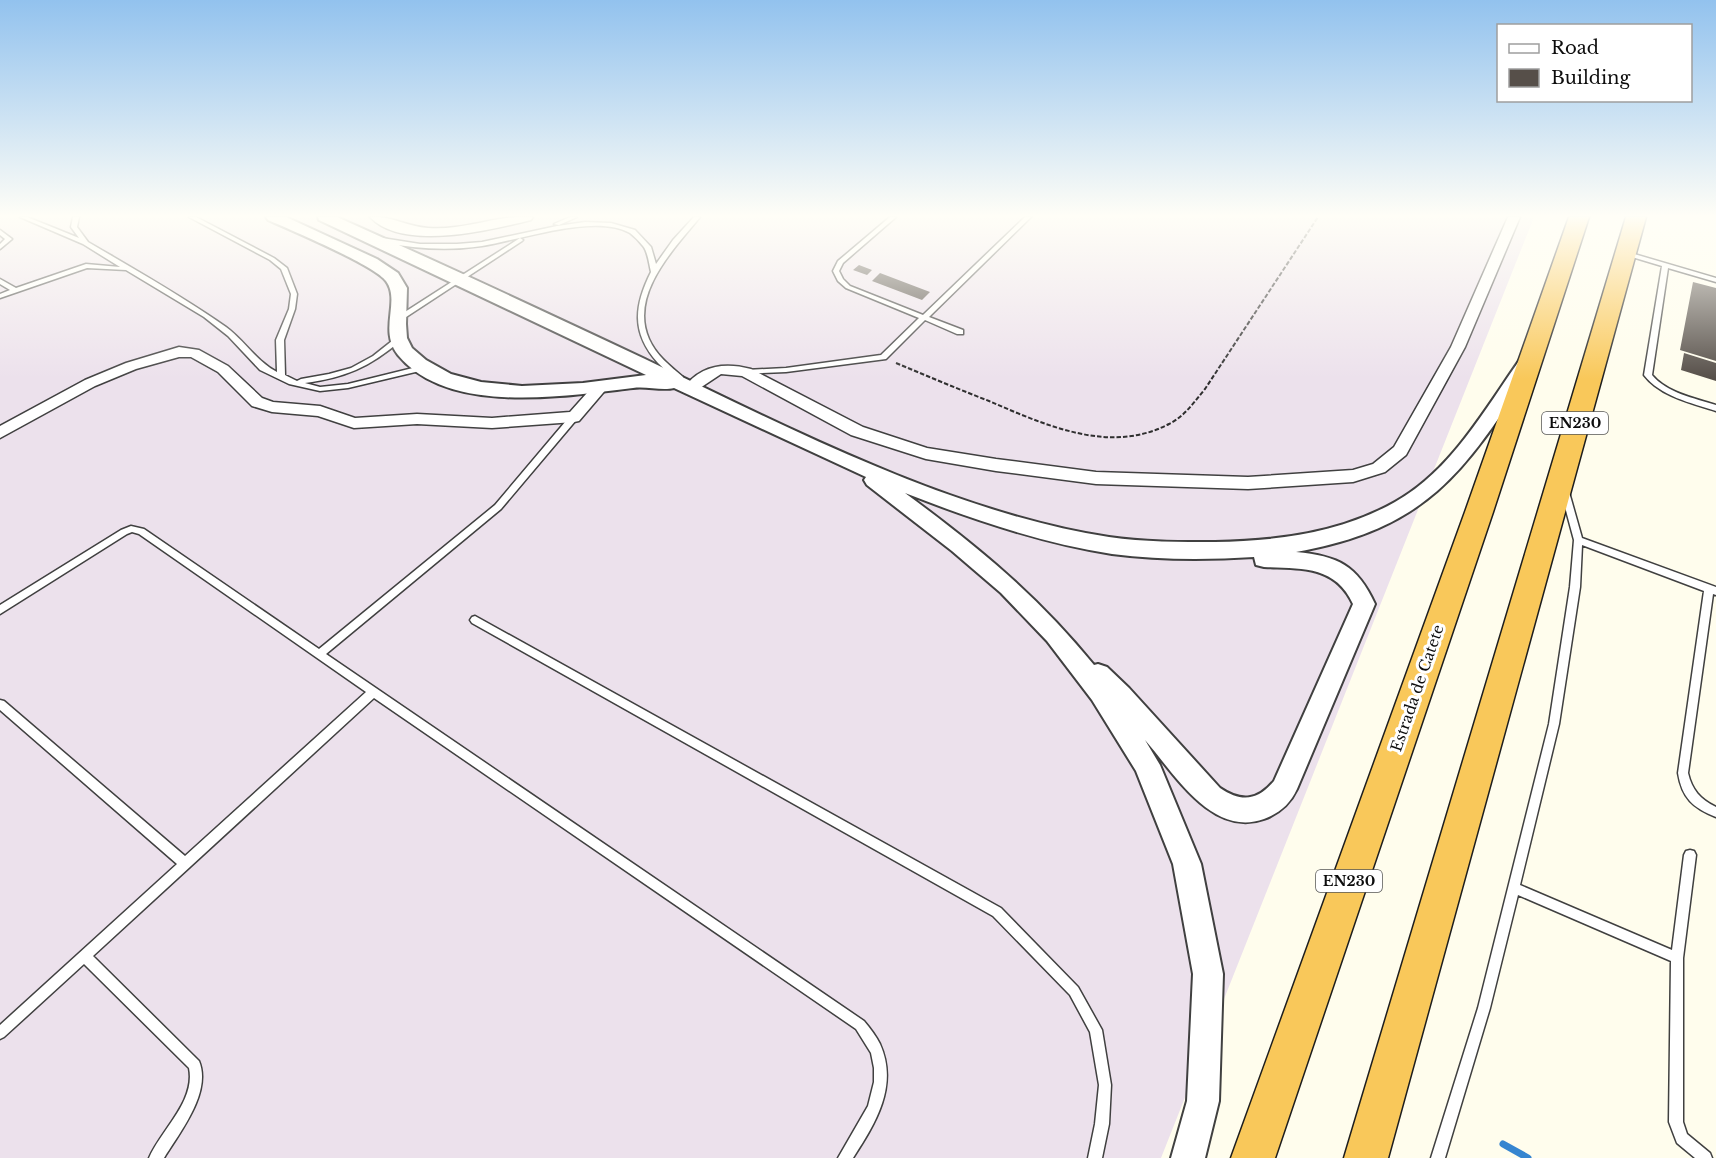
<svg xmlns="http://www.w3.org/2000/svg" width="1716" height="1158" font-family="'Libre Baskerville',serif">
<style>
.industrial{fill:#ece1ec}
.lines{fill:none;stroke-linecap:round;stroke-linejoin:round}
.stream{stroke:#3685d0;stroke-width:7}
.building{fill:#564f49}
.service-casing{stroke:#404040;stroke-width:3}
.minor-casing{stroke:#404040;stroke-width:3}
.tertiary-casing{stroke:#404040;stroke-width:4}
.trunk-casing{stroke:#1e1e1e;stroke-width:3}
.path{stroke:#2f2f2f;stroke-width:2;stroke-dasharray:4.5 2;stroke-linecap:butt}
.service{fill:#fff;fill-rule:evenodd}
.minor{fill:#fff;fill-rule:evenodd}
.tertiary{fill:#fff;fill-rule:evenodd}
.trunk{fill:#f9c85a;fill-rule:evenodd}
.labels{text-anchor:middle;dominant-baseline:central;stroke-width:6;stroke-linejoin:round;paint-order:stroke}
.shield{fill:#fff;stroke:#565656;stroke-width:1.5}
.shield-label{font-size:14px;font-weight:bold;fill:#0d0d0d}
.street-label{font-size:15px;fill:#0d0d0d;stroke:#fff}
</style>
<rect width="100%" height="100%" fill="#fffded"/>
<!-- industrial -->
<path class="industrial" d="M0,217h1534l-373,941h-1161z"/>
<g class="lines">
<!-- stream -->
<path class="stream" d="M1503,1144l25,14"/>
</g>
<!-- building -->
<path class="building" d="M859,265l13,5 -5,5 -14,-5z
M880,273l50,19 -8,8 -50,-19z
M1693,282l23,6v73l-36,-11z
M1684,353l32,10v18l-35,-11z"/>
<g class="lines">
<!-- service casing -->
<g class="service-casing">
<path id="service" d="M20,217h7l52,21 -8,-11 2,-10h6l-2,10 11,15c46,27 94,54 138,85 19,14 30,34 51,45l-1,-32 13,-31 2,-15 -10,-25 -11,-9 -81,-43h7l78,41 13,10 10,26 -2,15 -11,31 1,35 12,6 4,-2 28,-5 22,-6 22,-12 24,-19h3v4c-30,26 -56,37 -95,42l15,4 28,-3 77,-19 4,2 -1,2 -80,19 -28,3 -31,-7 -29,-14 -32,-34 -24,-19 -78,-47 -39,-2 -87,30v-4l10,-4 -10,-6v-5l16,9 70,-24 34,3 -37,-23z
M570,217h7l-18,8 -5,-1z
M694,217h6c-26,32 -71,77 -51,122 7,16 21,27 34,38v4h-3c-8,-4 -15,-11 -22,-18 -27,-30 -24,-57 -7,-91 -2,-8 -3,-20 -8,-26 -3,-4 -9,-10 -13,-13 -34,-20 -110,7 -148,13 -33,5 -67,3 -100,-4l-3,-2 3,-2 38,6h37l25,-2 75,-16 28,-4 26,1 24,7 16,17 5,17 17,-24z
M890,217h6l-53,46 -4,8 4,8 7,7 73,29 102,-98h6l-102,100 34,13v4h-6l-32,-14 -39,39 -100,13 -43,2v-4h3l40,-2 95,-13 38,-37 -73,-30 -8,-7 -5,-10 5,-10z
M0,230l12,9 -12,10v-5l5,-5 -5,-4z
M520,238l3,2 -1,1 -122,80h-4l-2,-2z
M1624,251l92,27v4l-48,-14 -16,107c15,18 42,23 64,30v6c-25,-8 -56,-15 -72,-36l18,-109 -40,-12 -1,-1z
M574,414l3,1 1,2 -1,2 -76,90 -175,145 538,367c6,7 12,15 16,23 19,42 -5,80 -27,114h-15l30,-52 6,-24v-14l-3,-15 -15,-24 -482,-331 -281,258 106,105c13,31 -19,71 -35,97h-15c12,-28 47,-57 40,-90l-105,-104 -80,73 -4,2v-14l177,-161 -177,-154v-10l4,1 181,155 181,-164 -227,-158 -7,-2 -5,2 -127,80v-9l121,-75 10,-4 13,3 175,120 176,-144 76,-90z
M1565,489l4,3 13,46 134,49v8l-3,-1 -25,179c4,17 12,26 28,34v10c-23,-9 -34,-19 -38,-44l26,-182 -122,-46 -2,42 -21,137 -39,161 152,65 12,-95 2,-4 4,-1 4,1 2,4 -13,103v164l4,12 23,19 2,5h-17l-18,-15 -8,-21 2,-161 -153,-66 -28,113 -45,150h-14l47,-150 71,-284 21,-137 4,-47 -13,-48z
M475,616l526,292 77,79 24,43 9,55 -2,39 -7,34h-14l7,-34 4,-39 -9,-53 -20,-37 -77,-79 -521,-293 -2,-3 2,-3z"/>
</g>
<!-- minor casing -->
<g class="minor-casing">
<path id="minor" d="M370,217c19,-2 38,10 58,11 36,3 71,-14 105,-11l-2,3c-40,10 -128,32 -161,-3z
M1508,217h12l-55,130 -59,108 -21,17 -32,10 -105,7 -152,-5 -100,-13 -70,-12 -75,-24 -109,-59 -21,-2 -30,20 -8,-5c17,-24 42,-27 68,-20l112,58 64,21 69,11 100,13 152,5 105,-7 20,-6 21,-17 57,-100z
M179,347l20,3 29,16 34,32 11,4 47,4 35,12 62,-4 75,4 78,-6 25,-28 5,-2 8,5 -29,34 -5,1 -82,6 -75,-4 -63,4 -36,-12 -46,-4 -20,-6 -34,-34 -27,-15h-12l-43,12 -41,17 -95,52v-12l85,-46 41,-17z"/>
</g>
<!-- tertiary casing -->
<g class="tertiary-casing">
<path id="tertiary" d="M266,217h20l91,42 21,14 9,15 -1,36 1,14 5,10 14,12 25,14 30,8 41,4 61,-3 63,-8 -327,-155 -1,-3h19c103,46 206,94 308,142 142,68 307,154 464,178 35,5 71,5 106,5 62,-1 125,-9 180,-40 56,-31 90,-93 126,-144h12l3,4c-70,107 -105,166 -240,190 42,4 61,13 79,52l-78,185c-7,15 -17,24 -33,30 -52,19 -90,-46 -119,-79l15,25 41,99 22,110 -4,127 -14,57h-34l16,-57 6,-127 -20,-110 -37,-93 -44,-71 -45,-59 -46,-48 -49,-42 -85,-66 -3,-5 2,-3 -192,-89c-12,3 -28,-2 -41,0 -68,8 -185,28 -235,-33 -20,-25 3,-54 -12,-74 -12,-16 -95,-51 -118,-61zM905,493c66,26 136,50 207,61 46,6 95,6 142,3l2,8 8,2c37,2 71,-2 89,37l-79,177c-16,19 -32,22 -54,7l-91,-100 -22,-21 -9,-3 -4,1c-57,-70 -117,-119 -189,-172z"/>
</g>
<!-- trunk casing -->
<g class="trunk-casing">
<path id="trunk" d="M1569,217h20l-96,295 -218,646h-44l234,-646z
M1626,217h20l-258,941h-44z"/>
</g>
<!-- path -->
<path class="path" d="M896,363c31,13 62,26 93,38 56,24 121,54 180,23 16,-8 25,-22 36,-35l113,-172"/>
<!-- service -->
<use href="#service" class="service"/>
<!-- minor -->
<use href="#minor" class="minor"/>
<!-- tertiary -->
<use href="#tertiary" class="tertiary"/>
<!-- trunk -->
<use href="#trunk" class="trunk"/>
</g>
<!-- sky -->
<linearGradient id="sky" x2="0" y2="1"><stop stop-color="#92c2ee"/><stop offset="0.57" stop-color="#fffef7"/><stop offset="1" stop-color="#fffef7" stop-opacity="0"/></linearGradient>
<rect width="1716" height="379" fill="url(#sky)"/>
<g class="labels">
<!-- shield labels -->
<g class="shield">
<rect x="1542" y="412" width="66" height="22" rx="4.5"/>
<rect x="1316" y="870" width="66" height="22" rx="4.5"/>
</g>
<g class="shield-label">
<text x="1575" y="423">EN230</text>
<text x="1349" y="881">EN230</text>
</g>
<!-- street labels -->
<g class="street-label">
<text transform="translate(1417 688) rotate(-71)">Estrada de Catete</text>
</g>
</g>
<!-- legend -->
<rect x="1497" y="24" width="195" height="78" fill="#ffffff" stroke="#9e9e9e" stroke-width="1.5"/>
<rect x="1509" y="44" width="30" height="9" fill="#ffffff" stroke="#9e9e9e" stroke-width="1.5"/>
<text x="1551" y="54" font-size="18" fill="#0d0d0d">Road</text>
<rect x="1509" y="69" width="30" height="18" fill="#564f49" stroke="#9e9e9e" stroke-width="1.5"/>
<text x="1551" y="84" font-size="18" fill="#0d0d0d">Building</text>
</svg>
